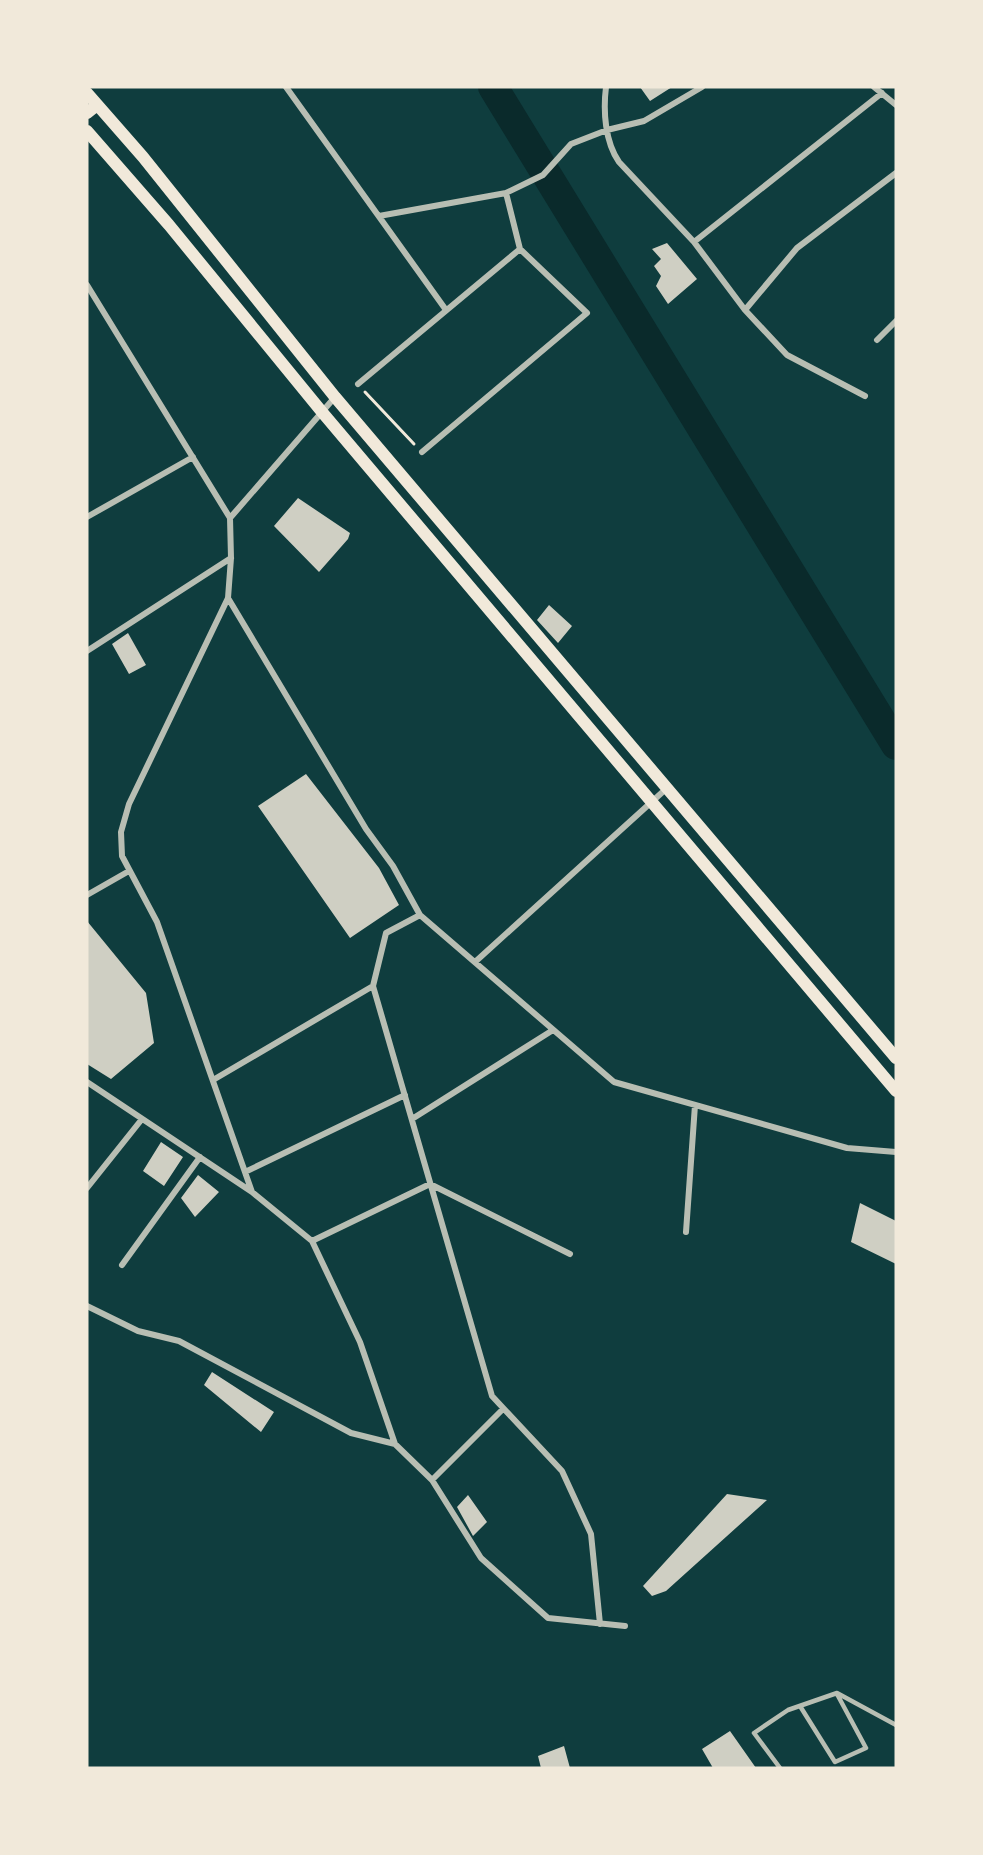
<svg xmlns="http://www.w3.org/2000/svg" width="983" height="1855" font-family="'PT Sans Narrow',sans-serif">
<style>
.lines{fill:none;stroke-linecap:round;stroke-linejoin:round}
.river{stroke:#0a2a2b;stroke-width:30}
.building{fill:#cfcfc3}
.path{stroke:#f1e9da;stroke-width:3}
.service{stroke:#b8beb3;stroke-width:4.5}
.minor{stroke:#b8beb3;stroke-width:6}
.secondary{stroke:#f1e9da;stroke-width:12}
</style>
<rect width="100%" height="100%" fill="#0f3d3e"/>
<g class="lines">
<!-- river -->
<path class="river" d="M493,87l403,658"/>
</g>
<!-- building -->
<path class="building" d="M640,87h32l-22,14z
M667,243l30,36 -29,25 -12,-18 5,-10 -7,-10 7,-7 -9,-10z
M298,498l52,35 -2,6 -29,33 -45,-46z
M549,605l23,21 -14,17 -21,-23z
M128,633l18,32 -17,9 -17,-30z
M306,774l73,94 20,37 -49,33 -92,-132z
M87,921l59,72 8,50 -43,36 -24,-15z
M161,1142l22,15 -19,29 -21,-15z
M198,1175l21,17 -24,25 -14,-19z
M860,1203l36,18v43l-45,-22z
M212,1372l62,40 -13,20 -57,-47z
M727,1494l40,6 -101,91 -14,5 -9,-10z
M468,1495l19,27 -14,14 -16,-29z
M730,1731l26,37h-43l-11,-19z
M564,1746l6,22h-29l-3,-12z"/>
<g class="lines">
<!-- path -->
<path class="path" d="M365,392l49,52"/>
<!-- service -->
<path class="service" d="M800,1706l35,56 31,-14 -29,-54
M780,1768l-26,-35 34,-23 49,-17 59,32"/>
<!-- minor -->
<path class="minor" d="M286,87l160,223
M606,87c-3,24 -1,55 13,75l75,80 51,68 42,45 78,41
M874,87l22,18
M379,216l127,-23 37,-18 28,-31 36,-14 37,-9 58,-34
M694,242l188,-149
M87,285l143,233 1,40 -3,40 -99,206 -8,28 1,24 35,66 95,270
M745,310l52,-62 99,-75
M877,340l19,-19
M358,384l162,-135
M422,452l165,-139 -67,-64 -14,-56
M87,517l106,-60
M230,518l105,-121
M228,598l138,231 27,37 27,49 194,167 233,66 49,4
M87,651l144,-93
M87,895l42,-24
M420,915l-34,18 -13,53 119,410 70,75 29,63 9,90
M475,962l192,-174
M213,1080l160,-94
M87,1082l165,110 60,49 48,101 35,102 37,36 49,78 67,60 77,8
M412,1119l141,-89
M245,1172l160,-77
M87,1188l55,-69
M686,1232l9,-127
M312,1241l118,-57 140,70
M122,1265l78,-108
M87,1306l51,25 41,10 172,92 44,11
M432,1480l71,-71"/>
<!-- secondary -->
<path class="secondary" d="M87,93l56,64 192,240 561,661
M87,113l10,-8
M87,131l82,94 153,187 574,679"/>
</g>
<!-- border -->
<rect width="983" height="1855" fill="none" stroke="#f1e9da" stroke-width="177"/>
</svg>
